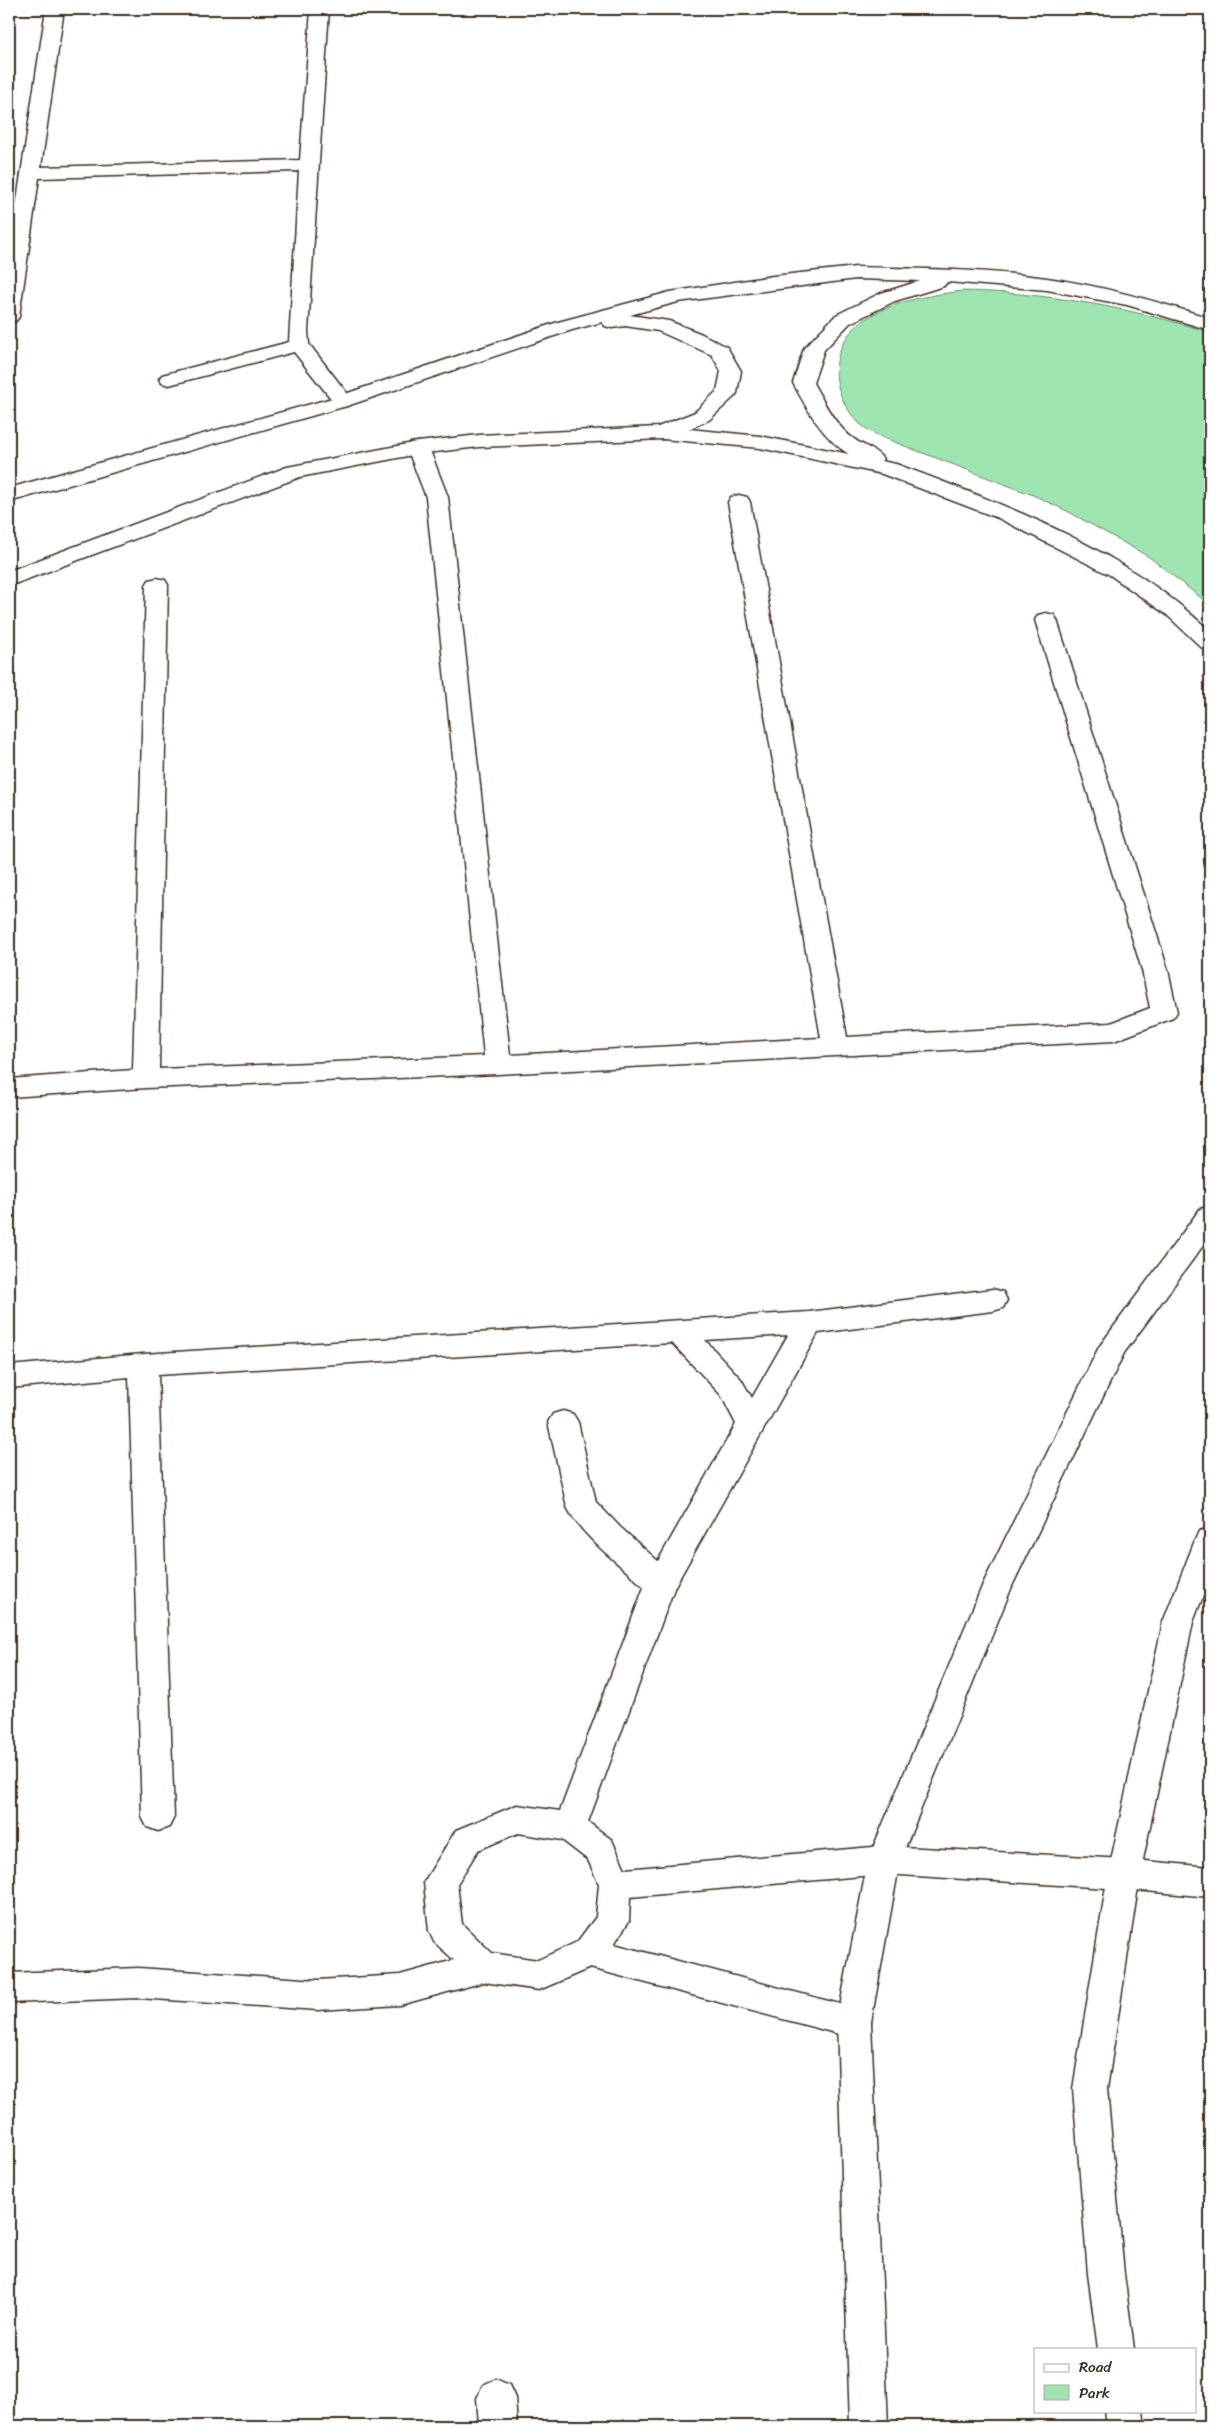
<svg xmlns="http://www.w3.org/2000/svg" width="1219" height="2435" font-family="Sriracha,sans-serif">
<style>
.green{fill:#9de4b1;stroke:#6c8768}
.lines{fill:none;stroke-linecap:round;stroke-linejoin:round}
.minor-casing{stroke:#3b2a1e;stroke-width:3}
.tertiary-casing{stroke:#3b2a1e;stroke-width:3}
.minor{fill:#fff;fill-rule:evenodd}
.tertiary{fill:#fff;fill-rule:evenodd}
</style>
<rect width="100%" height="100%" fill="#fff"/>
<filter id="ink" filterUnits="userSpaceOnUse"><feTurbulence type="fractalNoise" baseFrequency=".02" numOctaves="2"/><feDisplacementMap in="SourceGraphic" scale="10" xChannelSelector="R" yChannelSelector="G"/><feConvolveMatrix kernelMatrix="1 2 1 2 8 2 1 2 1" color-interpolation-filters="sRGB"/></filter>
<g filter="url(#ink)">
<!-- green -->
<path class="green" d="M961,291c85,1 168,17 249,41v273l-61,-48 -80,-45 -36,-17 -152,-58c-7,-4 -16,-8 -22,-14 -29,-29 -32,-73 1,-100 28,-22 67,-27 101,-32z"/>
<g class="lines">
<!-- minor casing -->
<g class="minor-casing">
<path id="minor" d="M46,9h18l-23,158 259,-7 11,-151h18l-21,322 1,13 44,57 -3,4 -7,2 -7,-2 -42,-53 -125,33 -7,-2 -3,-4 3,-4 127,-33 10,-171 -260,7 -20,139 -3,4 -7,2v-70z
M418,442l8,1 3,5 19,49 62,558 311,-17 -93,-536 3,-5 8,-2 8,2 3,5 97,535 264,-14 39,-15 -8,-38 -107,-350 3,-5 8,-2 8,2 3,5 111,350 9,42 -4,6 -59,23 -616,33 -352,14 -137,9v-18l124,-9 13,-485 3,-5 8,-2 8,2 3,5 -9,484 325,-13 -58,-559 -19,-49 3,-5z
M993,1289l10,3 4,8 -4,8 -10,3 -175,22 -143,253 -87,236 24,18 13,29 259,-23 240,13 86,8v30l-86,-8 -240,-15 -254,23 -1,24 -15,23 252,67 5,11 -5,11 -12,5 -264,-70 -51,22 -55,-8 -84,23 -82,5 -180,-12 -129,5v-30l129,-5 180,12 82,-5 54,-15 -20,-18 -5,-11 -5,-49 32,-52 61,-25 43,6 84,-224c-24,-23 -62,-50 -77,-80l-19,-85 5,-8 10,-3 10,3 5,8 18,80 24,25 38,34 78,-137 -15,-29 -49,-52 -514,32 16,442 -5,10 -11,4 -11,-4 -5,-10 -13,-440 -120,11v-22l134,-12 666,-42zM788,1335l-36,63 -11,-19 -36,-39zM518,1833l44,7 26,20 11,24 -3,33 -19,25 -39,18 -46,-7 -30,-29 -5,-40 21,-34z
M496,2379l13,6 6,13 2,28h-38l-2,-28 6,-13z"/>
</g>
<!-- tertiary casing -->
<g class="tertiary-casing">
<path id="tertiary" d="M856,267c64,2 128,2 191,11 56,8 109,23 163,40v12l-83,-25 -80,-15 -100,-8 -3,4 -49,15 -45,22 -26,27 -11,33c11,19 23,44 41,56 9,7 22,10 29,20l-2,2 15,3c112,42 225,83 314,167v19l-8,-2 -35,-33 -57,-40 -112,-57 -116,-44 -122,-26 -97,-9 -184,8 -61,7 -118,23 -291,109v-15l278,-104 131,-25 61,-7 179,-8 37,-15 22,-21 4,-20 -9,-16 -54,-24 -33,-5 -13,2 -7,-2 -3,-4 -30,8 -222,75 -341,97v-14l327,-91 222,-75 112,-30 103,-16zM856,279l64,2 -39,12 -45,22 -32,33 -11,35c14,26 30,56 56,71l-89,-18 -71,-7 20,-9 25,-23 3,-4 4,-22 -14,-24 -25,-13 -33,-13 -39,-6 48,-13z
M1210,1206v30l-86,117 -111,231 -113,276 -29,162 17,404h-38l-13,-404 31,-162 115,-276 116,-237 101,-138z
M1210,1528v50l-17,44 -53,252 -33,215 17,185 10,75h-36l-10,-75 -15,-185 35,-215 55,-252 32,-82 4,-9z
M1105,2411h38l2,15h-38z"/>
</g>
<!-- minor -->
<use href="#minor" class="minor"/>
<!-- tertiary -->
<use href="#tertiary" class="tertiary"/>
</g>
</g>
<!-- margin -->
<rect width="1219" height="2435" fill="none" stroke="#fff" stroke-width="30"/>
<rect x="15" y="15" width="1189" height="2405" fill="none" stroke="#3b2a1e" stroke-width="2" filter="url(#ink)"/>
<!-- legend -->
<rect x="1034" y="2348" width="162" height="65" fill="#ffffff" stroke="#b1aaa5"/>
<rect x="1044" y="2364" width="25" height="8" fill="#ffffff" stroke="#b1aaa5"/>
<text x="1079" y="2372" font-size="15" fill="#3b2a1e">Road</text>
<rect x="1044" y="2385" width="25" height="15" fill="#9de4b1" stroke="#b1aaa5"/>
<text x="1079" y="2398" font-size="15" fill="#3b2a1e">Park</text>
</svg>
